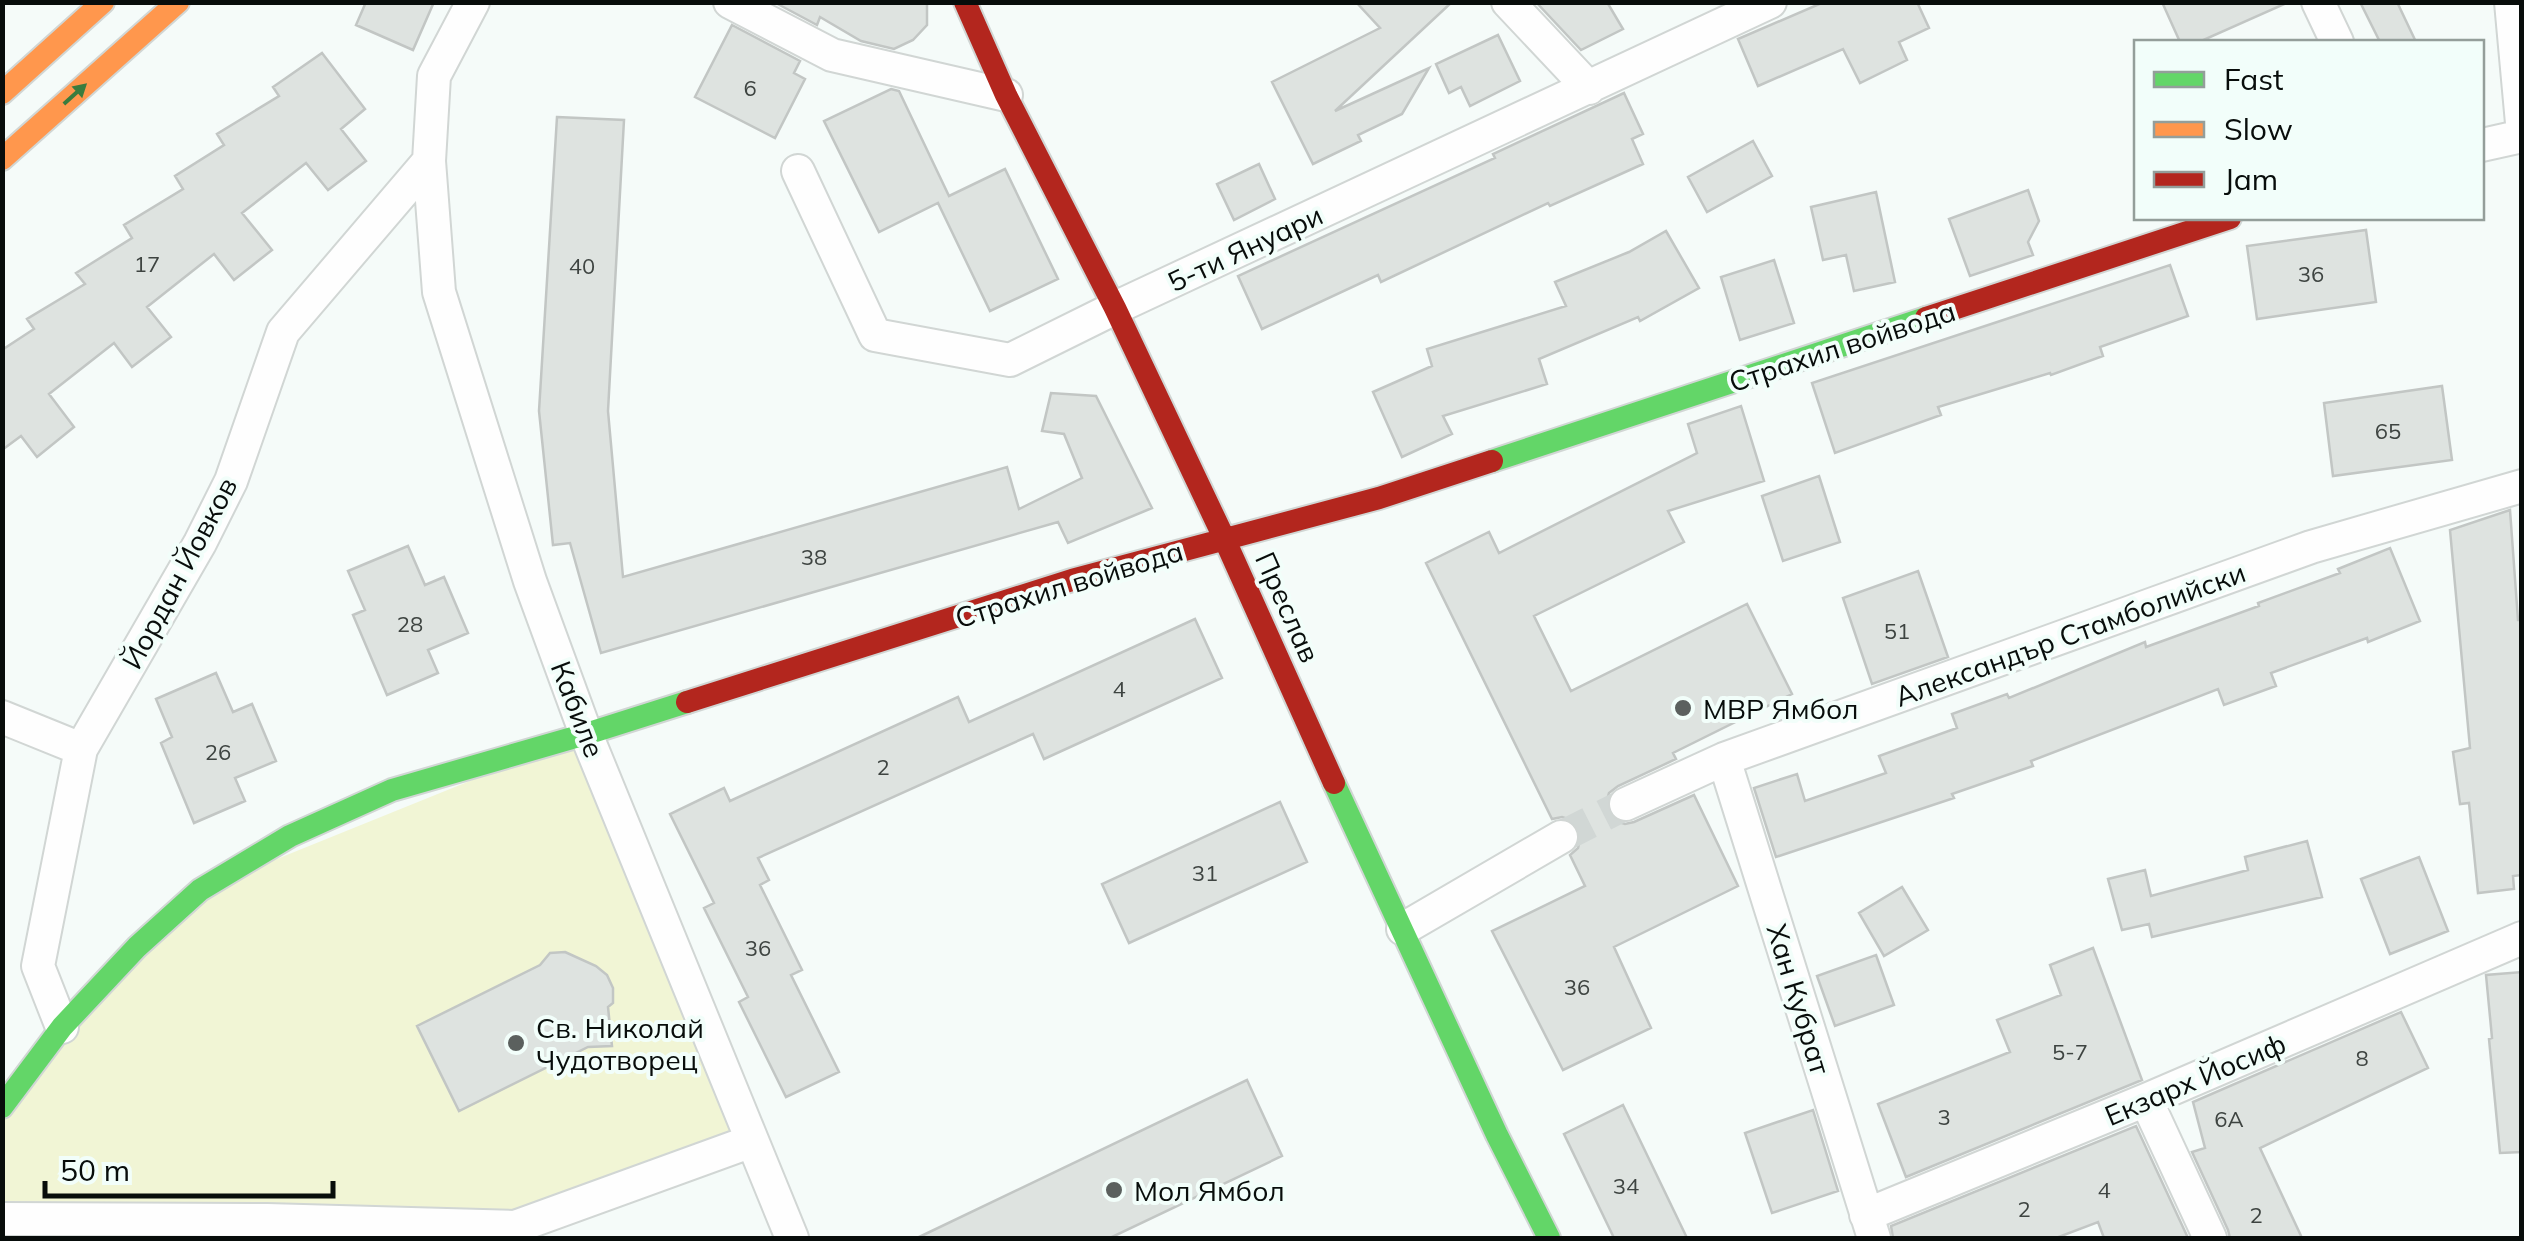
<svg xmlns="http://www.w3.org/2000/svg" width="2524" height="1241" font-family="Mulish,sans-serif">
<style>
.green{fill:#f1f5d5}
.building{fill:#dee3e0;stroke:#c2c6c4;stroke-width:2.5}
.lines{fill:none;stroke-linecap:round;stroke-linejoin:round}
.street-tunnel{stroke:#d1d7d5;stroke-width:32;stroke-dasharray:32 16;stroke-linecap:butt}
.street-casing{stroke:#d1d6d4;stroke-width:36}
.fast-casing{stroke:#d1d6d4;stroke-width:26}
.slow-casing{stroke:#d1d6d4;stroke-width:26}
.jam-casing{stroke:#d1d6d4;stroke-width:26}
.street{stroke:#fefefe;stroke-width:32}
.fast{stroke:#63d668;stroke-width:22}
.slow{stroke:#ff974d;stroke-width:22}
.jam{stroke:#b3261e;stroke-width:22}
.oneway{fill:#3a7c3e}
.poi-dot{fill:#5b605e;stroke:#f2fefa;stroke-width:4}
.labels{text-anchor:middle;dominant-baseline:central;stroke-width:8;stroke-linejoin:round;paint-order:stroke}
.number-label{font-size:22px;fill:#3e4441}
.street-label{font-size:28px;fill:#080d0b;stroke:#f2fefa}
.poi-label{font-size:28px;fill:#080d0b;stroke:#f2fefa;text-anchor:start}
</style>
<rect width="100%" height="100%" fill="#f5fbf9"/>
<!-- green -->
<path class="green" d="M586,734l166,407 -237,86 -512,-8 -1,-112 198,-217z"/>
<!-- building -->
<path class="building" d="M366,2h68l-21,48 -57,-25z
M774,2h153v23l-14,15 -19,9 -33,-8 -41,-24 -3,8z
M1356,2h96l-117,109 94,-43 -27,46 -44,21 3,6 -48,23 -41,-82 108,-54z
M1536,2h71l16,27 -42,21z
M1824,2h93l12,26 -30,14 8,18 -47,23 -17,-34 -85,37 -20,-47z
M2162,2h127l-90,40h-19z
M2360,2h37l19,40h-36z
M732,25l68,36 -6,12 11,6 -30,59 -80,-41z
M1498,35l22,46 -50,25 -9,-19 -12,6 -13,-29z
M322,53l43,56 -24,20 25,32 -38,29 -22,-27 -64,50 30,37 -38,30 -20,-26 -67,53 24,30 -39,30 -18,-24 -65,51 25,33 -37,30 -16,-21 -19,14v-100l32,-21 -7,-10 58,-35 -9,-11 56,-35 -8,-13 59,-36 -8,-13 49,-31 -7,-11 62,-38 -6,-9z
M891,89l8,2 50,105 56,-27 53,110 -68,32 -52,-108 -59,29 -55,-111z
M1624,93l19,41 -11,5 11,25 -93,42 -2,-3 -167,79 -3,-7 -116,54 -24,-53 257,-118 -2,-4z
M557,117l67,3 -16,291 15,166 384,-110 12,42 63,-31 -18,-44 -22,-3 9,-38 45,3 56,112 -84,35 -10,-21 -457,131 -31,-110 -17,2 -14,-134z
M1753,141l19,35 -65,36 -19,-35z
M1259,164l16,35 -41,21 -17,-36z
M2028,190l11,31 -11,21 5,13 -63,21 -21,-57z
M1876,192l19,90 -41,9 -8,-36 -23,5 -12,-53z
M2366,230l10,72 -119,17 -10,-73z
M1666,231l33,57 -59,33 -2,-4 -99,42 8,25 -104,32 9,18 -50,23 -29,-65 59,-26 -5,-17 139,-43 -11,-24 74,-30z
M1774,260l20,63 -54,17 -19,-63z
M2170,265l18,51 -88,31 3,9 -52,19 -1,-2 -112,34 3,8 -106,38 -23,-70z
M2442,386l10,74 -119,16 -9,-73z
M1741,406l23,75 -96,30 16,31 -150,74 37,75 176,-87 45,90 -119,59 3,6 -58,27 -9,7 -3,10 2,10 7,8 10,3 9,-2 60,-27 44,91 -124,61 37,81 -88,42 -71,-139 93,-45 -15,-31 8,-7 3,-12 -3,-10 -6,-6 -10,-3 -10,2 -126,-256 63,-31 10,21 198,-100 -9,-29z
M1819,476l21,66 -57,19 -21,-65z
M2510,510l8,110h4v255l-9,1 1,13 -36,4 -9,-90 -9,1 -7,-52 17,-4 -20,-218z
M408,546l17,39 19,-8 24,56 -40,17 10,23 -51,22 -34,-80 12,-5 -17,-39z
M2390,548l30,73 -52,21 -1,-4 -96,35 5,13 -52,19 -6,-16 -187,72 2,5 -81,28 2,4 -178,59 -22,-69 43,-14 8,27 81,-28 -7,-17 78,-28 -5,-14 55,-20 2,4 136,-56 1,5 113,-41 -1,-3 82,-30 -2,-4z
M1918,571l30,86 -76,27 -29,-86z
M1195,619l27,59 -178,81 -11,-25 -275,124 11,22 -9,5 42,85 -11,5 48,97 -53,25 -47,-95 9,-5 -44,-89 10,-5 -44,-89 54,-26 6,13 228,-104 11,25z
M216,673l17,39 19,-8 24,57 -41,17 10,23 -51,22 -33,-80 11,-6 -16,-38z
M1280,802l27,60 -178,81 -27,-59z
M2307,841l15,56 -170,40 -3,-13 -27,6 -14,-51 37,-9 6,26 97,-26 -3,-13z
M2419,857l29,74 -58,23 -29,-75z
M1902,887l26,43 -44,26 -25,-43z
M2093,948l49,132 -236,97 -28,-73 132,-52 -13,-32 64,-25 -11,-30z
M565,952l31,14 11,9 6,13v15l-5,4 4,39 -24,1 -129,64 -42,-85 123,-61 10,-12z
M1876,955l18,50 -59,21 -18,-50z
M2522,972v180l-22,1 -11,-114 3,-1 -6,-63z
M2401,1012l27,56 -168,80 42,90h-72l-2,-8 -36,-78 13,-4 -12,-46z
M1247,1080l35,76 -172,82h-193z
M1623,1105l64,133h-73l-50,-104z
M1813,1110l25,81 -66,22 -27,-80z
M2136,1126l52,112h-84l-6,-16 -42,16h-163l-2,-12z"/>
<g class="lines">
<!-- street-tunnel -->
<path class="street-tunnel" d="M1561,837l65,-33"/>
<!-- street casing -->
<g class="street-casing">
<path id="street" d="M473,2l-39,74 -5,85 10,131 91,289 56,153 206,504
M730,2l102,53 174,40
M1508,2l81,86
M2318,2l19,40
M2511,2l11,121
M2482,145l40,-9
M798,171l77,164 135,25 105,-52 655,-306
M2,717l79,32
M1724,759l150,479
M1626,804l98,-45 587,-212 211,-61
M1403,929l158,-92
M62,1027l-24,-61 43,-217 119,-206 31,-62 52,-149 146,-171
M2146,1100l64,138
M1866,1215l280,-115 376,-162
M2,1219l265,1 248,7 237,-86"/>
</g>
<!-- fast casing -->
<g class="fast-casing">
<path id="fast" d="M1492,461l434,-143
M1334,783l163,352 52,103
M2,1107l60,-80 75,-80 63,-57 90,-54 102,-46 194,-56 101,-32"/>
</g>
<!-- slow casing -->
<g class="slow-casing">
<path id="slow" d="M2,93l101,-91
M2,159l176,-157"/>
</g>
<!-- jam casing -->
<g class="jam-casing">
<path id="jam" d="M965,2l41,93 109,213 109,230 110,245
M1926,318l304,-100
M687,702l385,-122 307,-82 113,-37"/>
</g>
<!-- street -->
<use href="#street" class="street"/>
<!-- fast -->
<use href="#fast" class="fast"/>
<!-- slow -->
<use href="#slow" class="slow"/>
<!-- jam -->
<use href="#jam" class="jam"/>
</g>
<!-- one-way arrows -->
<defs><path id="oneway-solid" d="M-6-.8H1V-3.2L6.5 0L1 3.2V.8H-6Z" transform="scale(2.5)"/></defs>
<use class="oneway" href="#oneway-solid" transform="translate(75 94) rotate(-42)"/>
<!-- markers -->
<g class="poi-dot">
<circle cx="1683" cy="708" r="10"/>
<circle cx="516" cy="1043" r="10"/>
<circle cx="1114" cy="1190" r="10"/>
</g>
<g class="labels">
<!-- number labels -->
<g class="number-label">
<text x="750" y="88">6</text>
<text x="147" y="264">17</text>
<text x="582" y="266">40</text>
<text x="2311" y="274">36</text>
<text x="2388" y="431">65</text>
<text x="814" y="557">38</text>
<text x="410" y="624">28</text>
<text x="1897" y="631">51</text>
<text x="1119" y="689">4</text>
<text x="218" y="752">26</text>
<text x="883" y="767">2</text>
<text x="1205" y="873">31</text>
<text x="758" y="948">36</text>
<text x="1577" y="987">36</text>
<text x="2070" y="1052">5-7</text>
<text x="2362" y="1058">8</text>
<text x="1944" y="1117">3</text>
<text x="2229" y="1119">6A</text>
<text x="1626" y="1186">34</text>
<text x="2104" y="1190">4</text>
<text x="2024" y="1209">2</text>
<text x="2256" y="1215">2</text>
</g>
<!-- street labels -->
<g class="street-label">
<text transform="translate(1245 248) rotate(-25)">5-ти Януари</text>
<text transform="translate(1842 346) rotate(-18)">Страхил войвода</text>
<text transform="translate(179 573) rotate(-62)">Йордан Йовков</text>
<text transform="translate(1069 584) rotate(-17)">Страхил войвода</text>
<text transform="translate(1288 607) rotate(66)">Преслав</text>
<text transform="translate(2070 634) rotate(-20)">Александър Стамболийски</text>
<text transform="translate(578 709) rotate(69)">Кабиле</text>
<text transform="translate(1799 999) rotate(73)">Хан Кубрат</text>
<text transform="translate(2195 1079) rotate(-23)">Екзарх Йосиф</text>
</g>
<!-- poi labels -->
<g class="poi-label">
<text x="1703" y="708">МВР Ямбол</text>
<text x="536" y="1027">Св. Николай<tspan x="536" dy="32">Чудотворец</tspan></text>
<text x="1134" y="1190">Мол Ямбол</text>
</g>
</g>
<!-- border -->
<rect width="2524" height="1241" fill="none" stroke="#080d0b" stroke-width="10"/>
<!-- legend -->
<rect x="2134" y="40" width="350" height="180" fill="#f2fefa" stroke="#949e9a" stroke-width="2.5"/>
<rect x="2154" y="72" width="50" height="15" fill="#63d668" stroke="#949e9a" stroke-width="2.5"/>
<text x="2224" y="90" font-size="30" fill="#080d0b">Fast</text>
<rect x="2154" y="122" width="50" height="15" fill="#ff974d" stroke="#949e9a" stroke-width="2.5"/>
<text x="2224" y="140" font-size="30" fill="#080d0b">Slow</text>
<rect x="2154" y="172" width="50" height="15" fill="#b3261e" stroke="#949e9a" stroke-width="2.5"/>
<text x="2224" y="190" font-size="30" fill="#080d0b">Jam</text>
<!-- scale -->
<path d="M45 1181v15h288v-15" fill="none" stroke="#080d0b" stroke-width="5"/>
<text x="60" y="1181" font-size="30" fill="#080d0b" stroke="#f2fefa" stroke-width="8" paint-order="stroke">50 m</text>
</svg>
